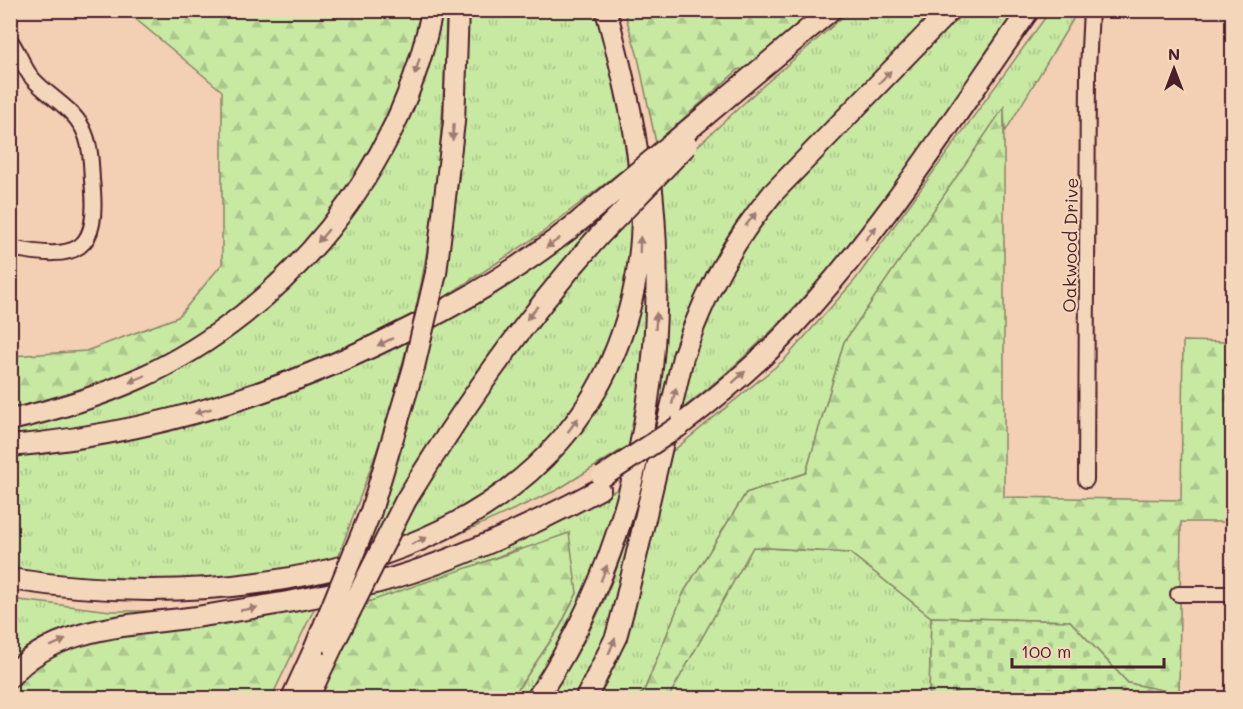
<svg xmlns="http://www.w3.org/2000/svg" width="1243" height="709" font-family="Mali,sans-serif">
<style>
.grass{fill:url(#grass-tufts);stroke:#888466;stroke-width:1.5}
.forest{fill:url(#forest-firs);stroke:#888466;stroke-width:1.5}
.cemetery{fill:url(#cemetery-stones);stroke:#888466;stroke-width:1.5}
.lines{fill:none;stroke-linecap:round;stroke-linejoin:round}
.minor-casing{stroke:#4a1f2b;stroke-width:18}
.highway-casing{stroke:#4a1f2b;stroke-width:24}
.minor{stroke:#f4d7ba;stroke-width:14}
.highway{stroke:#f4d7ba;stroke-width:20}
.highway-bridge-casing{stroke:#4a1f2b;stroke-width:24;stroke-linecap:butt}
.highway-bridge{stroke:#f4d7ba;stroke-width:20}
.oneway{fill:#9f7b72}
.labels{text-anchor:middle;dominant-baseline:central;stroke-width:4.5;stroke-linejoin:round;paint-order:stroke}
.street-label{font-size:18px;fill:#4a1f2b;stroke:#f4d7ba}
</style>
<defs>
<pattern id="grass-tufts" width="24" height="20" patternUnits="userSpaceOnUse" patternTransform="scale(1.5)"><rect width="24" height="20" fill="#c7e9a2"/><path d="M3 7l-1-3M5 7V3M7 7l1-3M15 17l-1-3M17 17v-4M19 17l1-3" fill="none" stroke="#acc78c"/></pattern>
<pattern id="forest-firs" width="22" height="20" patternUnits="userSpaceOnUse" patternTransform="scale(1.5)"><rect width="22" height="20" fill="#c7e9a2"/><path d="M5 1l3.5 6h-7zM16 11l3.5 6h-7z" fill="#acc78c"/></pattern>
<pattern id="cemetery-stones" width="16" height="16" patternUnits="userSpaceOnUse" patternTransform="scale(1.5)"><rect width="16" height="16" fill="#c7e9a2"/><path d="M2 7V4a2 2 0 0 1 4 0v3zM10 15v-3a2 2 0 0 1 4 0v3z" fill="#acc78c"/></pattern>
</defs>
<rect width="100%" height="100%" fill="#f3cfb3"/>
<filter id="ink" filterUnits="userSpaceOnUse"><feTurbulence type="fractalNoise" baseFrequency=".0167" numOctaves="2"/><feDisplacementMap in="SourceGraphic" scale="12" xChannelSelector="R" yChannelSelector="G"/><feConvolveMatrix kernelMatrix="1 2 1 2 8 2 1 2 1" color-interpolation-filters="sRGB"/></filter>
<g filter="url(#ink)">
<!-- grass -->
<path class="grass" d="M438,11h8c-1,102 -9,206 -32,306 -128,59 -261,108 -403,118v-11l102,-28z
M468,11h130l32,153 -91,71 -100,66 20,-122z
M850,11h93l-187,192 -94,220 -9,6 13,-103 -2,-92 -5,-52 98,-91z
M961,11h55c-103,146 -191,292 -337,400l8,-40 25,-75 53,-84z
M1050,11h28l-73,121 -1,-24 -160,234 -38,131 -60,20 -62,99 -40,99 -7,7h-40l8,-12 20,-51 42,-179 118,-97 70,-79z
M633,208v46l-9,58 -52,107 -88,80 -95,47 36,-67 89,-133z
M585,223l9,10 -225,319 -6,2 70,-228z
M645,269c4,59 -5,116 -14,175l-74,46 -109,49 -2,-4 56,-34 39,-30 43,-50z
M408,342l-21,81 -51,140c-74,10 -146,20 -220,18 -35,-1 -71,-7 -105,-11l-1,-117 297,-68z
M651,468l-30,134 -41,96h-31c30,-44 57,-94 73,-145 9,-26 15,-54 22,-81z
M622,487l-35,104 -28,56 -31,51h-16l47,-70 18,-35 -57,-45 -85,33 -76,24 6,-12 160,-57z
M753,547l97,6 81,64 -2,81h-261z
M10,599l101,12h74l-174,55z"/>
<!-- forest -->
<path class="forest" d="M126,11h299c-11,39 -23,78 -40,116 -45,99 -157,206 -257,250 -37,16 -78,25 -117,35v-56l75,-5 92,-34 44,-53v-173z
M624,11v-1l189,1 -69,59 -5,-1 -83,74 -18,-86z
M1004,107v390l177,3 2,-159 49,1v180h-51l-2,172 -51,-11 -58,-62 -139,-4 -81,-64 -97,-6 -85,151h-31l7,-7 40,-99 62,-99 60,-20 38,-131z
M569,533l8,60 -18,35 -47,70h-196l43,-93z
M316,605l-45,93h-260l-1,-11c23,-23 44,-36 74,-46z"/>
<!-- cemetery -->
<path class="cemetery" d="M931,617l139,4 58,62 73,15h-272z"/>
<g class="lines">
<!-- minor casing -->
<g class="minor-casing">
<path id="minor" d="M10,40c9,12 13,28 23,39 15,17 38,28 49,48 9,16 9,36 10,53 8,73 -14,81 -82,68
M1086,480l2,-411 3,-59
M1178,594h54"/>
</g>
<!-- highway casing -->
<g class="highway-casing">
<path id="highway" d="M687,131l144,-121
M436,273l18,-151 4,-112
M10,420c45,-10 88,-23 130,-42 146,-67 262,-209 292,-368
M678,427c41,-31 81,-64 116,-102 89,-96 160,-208 235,-315
M10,446c144,-12 279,-55 406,-121 65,-33 127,-71 181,-119
M406,500c58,-95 118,-180 192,-263
M371,511l43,-144
M10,579c249,39 590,-18 629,-320 11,-82 -12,-170 -33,-249
M10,677c47,-55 134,-51 199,-62 57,-9 114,-18 170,-33 77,-21 150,-55 221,-93
M292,698l22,-48
M308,698l25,-53
M537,698c102,-153 135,-344 113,-525
M586,698l30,-61 9,-33 58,-247c20,-61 48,-114 90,-164l177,-183"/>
</g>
<!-- minor -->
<use href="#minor" class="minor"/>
<!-- highway -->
<use href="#highway" class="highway"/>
<!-- highway-bridge casing -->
<g class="highway-bridge-casing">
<path id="highway-bridge" d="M597,206l90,-75
M598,237l89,-92
M414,367l22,-94
M602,477l76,-50
M333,645l73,-145
M314,650l57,-139"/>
</g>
<!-- highway-bridge -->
<use href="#highway-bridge" class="highway-bridge"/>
</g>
<!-- one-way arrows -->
<defs><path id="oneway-solid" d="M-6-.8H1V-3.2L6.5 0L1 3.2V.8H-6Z" transform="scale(1.5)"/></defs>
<g class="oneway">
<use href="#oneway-solid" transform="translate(417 67) rotate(107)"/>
<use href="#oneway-solid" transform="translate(885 77) rotate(-46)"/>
<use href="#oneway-solid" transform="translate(453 132) rotate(95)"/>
<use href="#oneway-solid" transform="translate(751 219) rotate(-51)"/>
<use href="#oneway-solid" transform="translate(871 233) rotate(-51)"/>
<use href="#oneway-solid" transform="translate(323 236) rotate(130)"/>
<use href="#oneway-solid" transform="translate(553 243) rotate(145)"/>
<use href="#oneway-solid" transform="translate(640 245) rotate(-88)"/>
<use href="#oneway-solid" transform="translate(532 313) rotate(129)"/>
<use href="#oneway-solid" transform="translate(656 321) rotate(-87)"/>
<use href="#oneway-solid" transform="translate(385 342) rotate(154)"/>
<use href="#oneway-solid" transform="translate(739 377) rotate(-42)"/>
<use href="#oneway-solid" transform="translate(137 379) rotate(156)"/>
<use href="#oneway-solid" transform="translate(674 396) rotate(-77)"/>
<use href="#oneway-solid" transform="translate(203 411) rotate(164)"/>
<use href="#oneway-solid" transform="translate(573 425) rotate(-53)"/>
<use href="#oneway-solid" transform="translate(419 541) rotate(-24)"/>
<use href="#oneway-solid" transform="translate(604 573) rotate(-68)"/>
<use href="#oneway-solid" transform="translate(249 609) rotate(-9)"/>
<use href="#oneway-solid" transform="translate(58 643) rotate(-24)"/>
<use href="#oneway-solid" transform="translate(612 646) rotate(-67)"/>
</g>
</g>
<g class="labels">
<!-- street labels -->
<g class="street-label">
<text transform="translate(1070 245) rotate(-89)">Oakwood Drive</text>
</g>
</g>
<!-- margin -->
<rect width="1243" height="709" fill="none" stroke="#f4d7ba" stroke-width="36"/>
<rect x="18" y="18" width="1207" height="673" fill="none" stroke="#4a1f2b" stroke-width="2" filter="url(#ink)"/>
<!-- north arrow -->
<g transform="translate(1174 69)" stroke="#f4d7ba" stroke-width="4.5" paint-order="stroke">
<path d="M0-4.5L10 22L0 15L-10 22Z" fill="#4a1f2b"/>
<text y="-9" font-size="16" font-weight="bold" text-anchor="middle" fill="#4a1f2b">N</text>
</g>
<!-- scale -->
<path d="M1012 658v9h152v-9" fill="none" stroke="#4a1f2b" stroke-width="3"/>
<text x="1021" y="658" font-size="18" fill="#4a1f2b" stroke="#f4d7ba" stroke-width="4.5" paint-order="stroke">100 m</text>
</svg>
